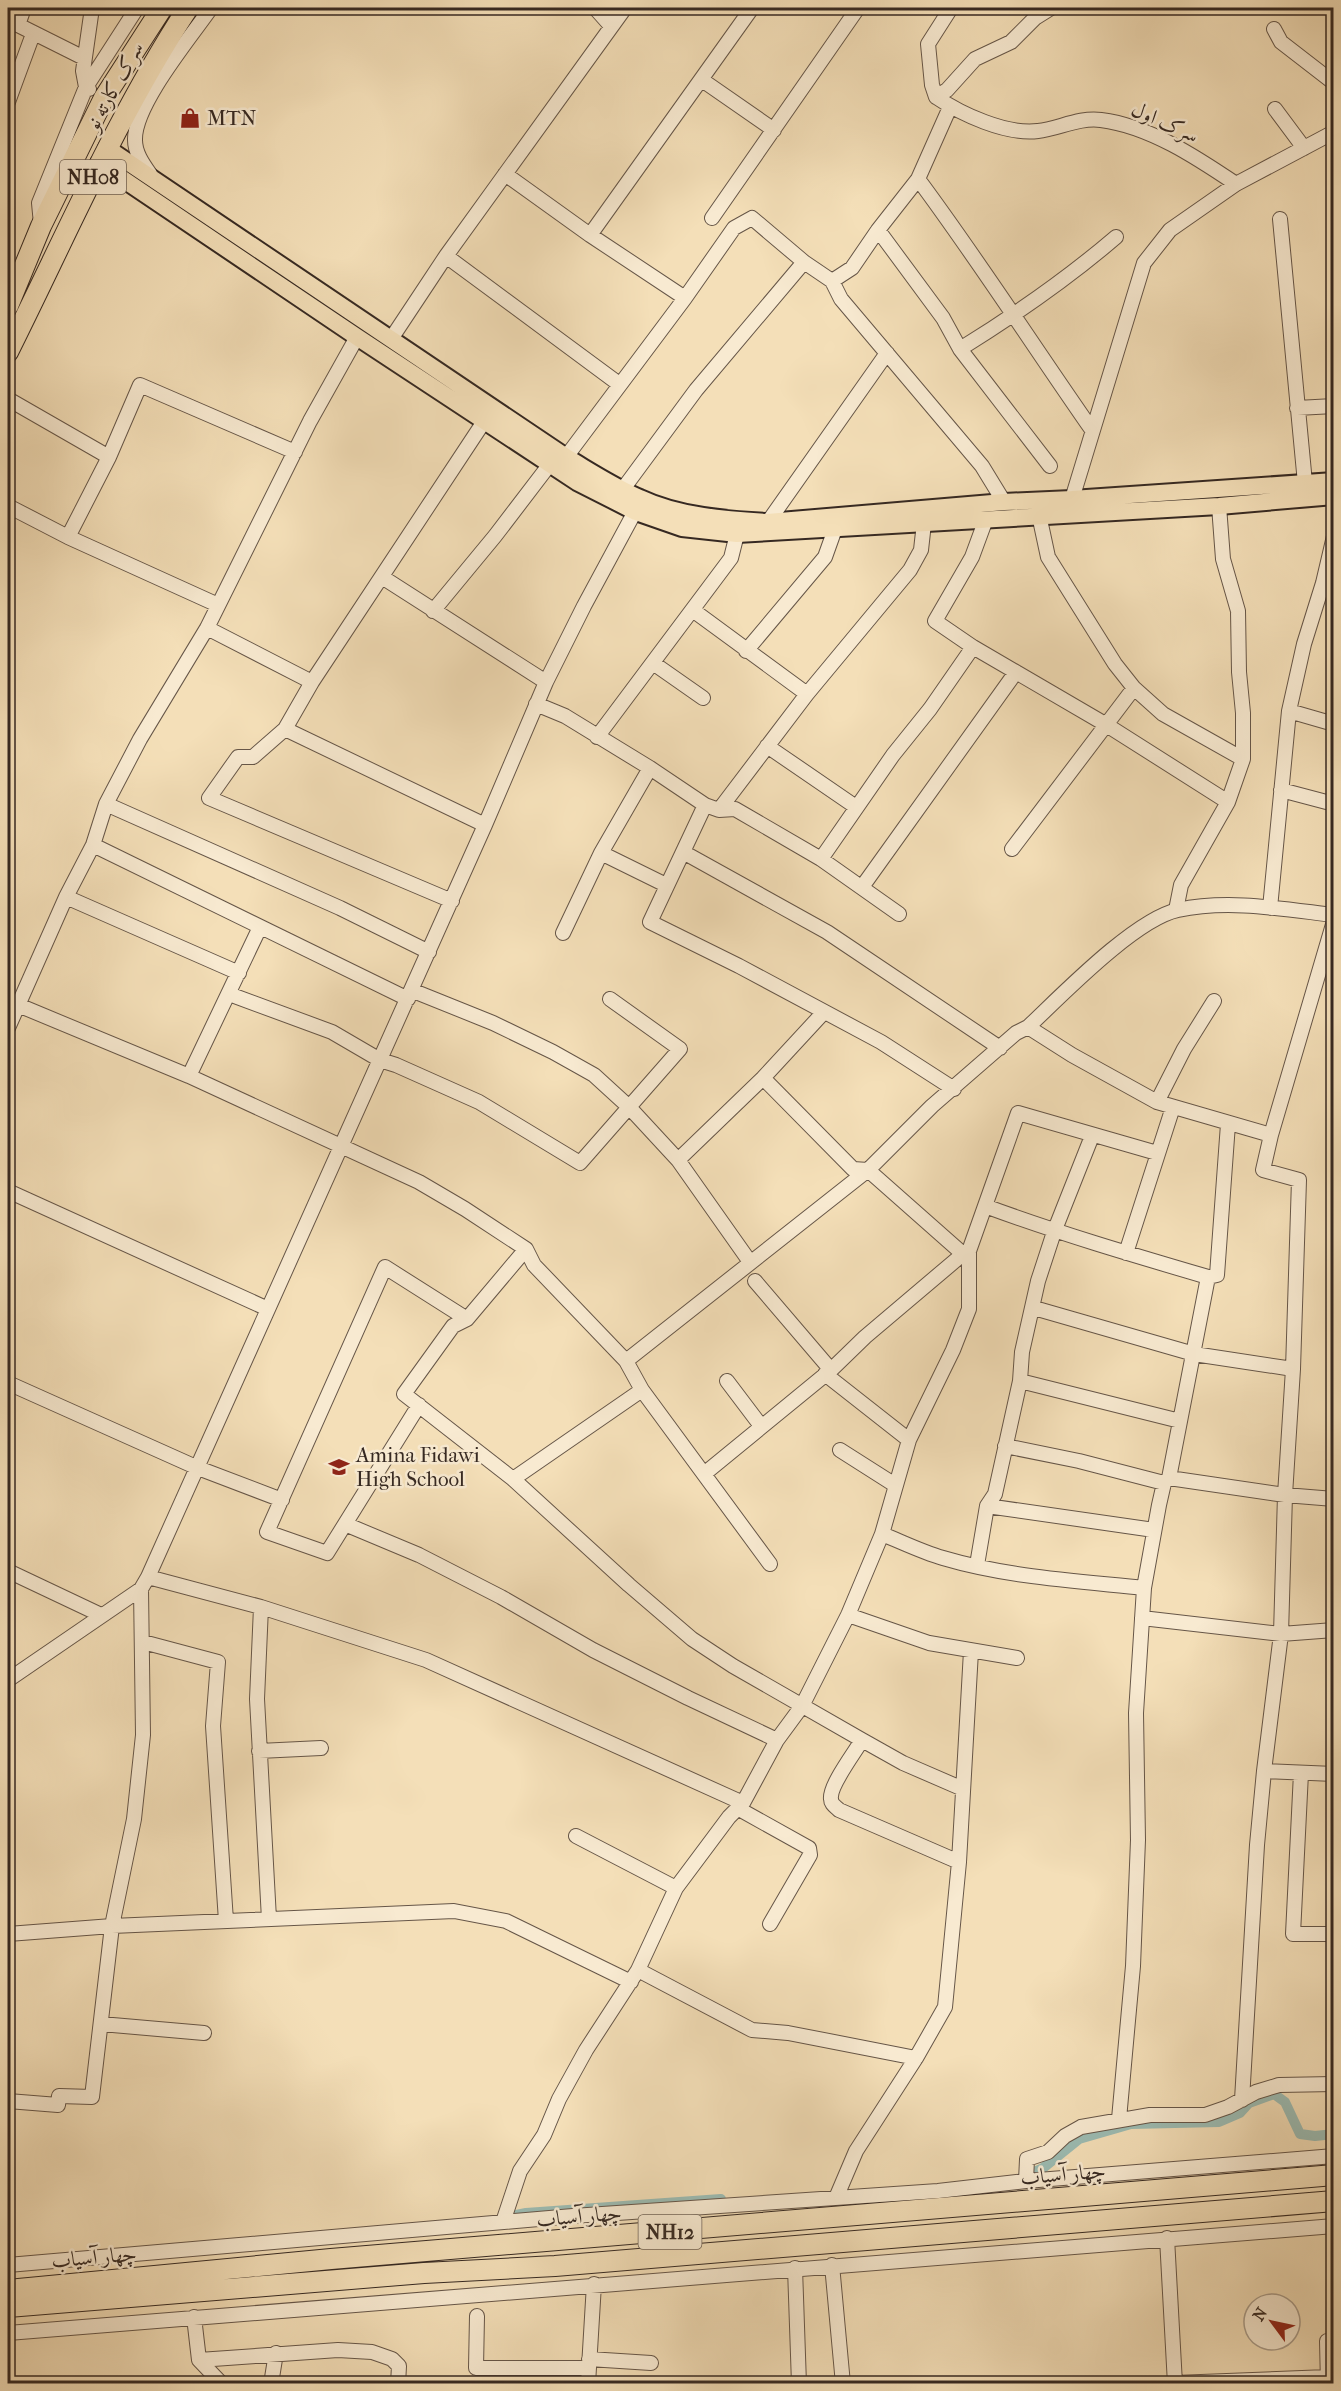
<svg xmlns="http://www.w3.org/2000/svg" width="1341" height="2391" font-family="'IM FELL French Canon',Amiri,serif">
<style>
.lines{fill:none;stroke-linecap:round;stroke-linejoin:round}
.canal{stroke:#9cbcb3;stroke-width:10}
.minor-casing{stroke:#665648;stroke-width:16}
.major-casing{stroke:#362922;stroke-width:20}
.highway-casing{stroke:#362922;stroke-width:22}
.minor{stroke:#f8ead1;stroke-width:14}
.major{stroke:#f4dfb8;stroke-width:16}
.highway{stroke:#f4dfb8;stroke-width:20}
.labels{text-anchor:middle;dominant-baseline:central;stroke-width:5;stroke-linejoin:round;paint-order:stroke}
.shield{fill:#f8ead1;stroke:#706356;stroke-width:1.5}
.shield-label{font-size:20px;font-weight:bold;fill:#362922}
.street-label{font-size:21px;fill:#362922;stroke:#f8ead1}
.poi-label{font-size:21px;fill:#362922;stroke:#f8ead1;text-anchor:start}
</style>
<rect width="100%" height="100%" fill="#f4dfb8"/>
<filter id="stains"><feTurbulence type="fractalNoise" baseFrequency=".00333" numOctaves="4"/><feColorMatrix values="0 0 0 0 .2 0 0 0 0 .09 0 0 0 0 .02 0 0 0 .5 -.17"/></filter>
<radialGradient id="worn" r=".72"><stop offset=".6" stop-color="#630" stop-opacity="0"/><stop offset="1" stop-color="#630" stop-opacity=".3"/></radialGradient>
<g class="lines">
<!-- canal -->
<path class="canal" d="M1020,2178l23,-10 36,-29 52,-15 88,-2 21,-9 9,-10 25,-9 11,8 15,32 15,2 19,-2
M506,2217l20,-4 195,-14"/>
<!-- minor casing -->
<g class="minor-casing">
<path id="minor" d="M595,8l16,18
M8,23l10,2 66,33
M18,25l6,-17
M1274,29l7,13 53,41
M702,80l72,50
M89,89l-3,-2 -3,-16 9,-63
M936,97c25,17 70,38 102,34 20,-2 41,-14 63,-11 48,6 95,37 135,64
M936,97l11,-7 28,-31 36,-17 24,-24 16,-10
M936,97l-4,-12 -4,-41 23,-36
M8,102l25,-68
M1275,109l29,39
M150,174c-7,-10 -15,-21 -15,-34 -1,-35 55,-102 76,-132
M505,174l85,61 95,63
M918,179c61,82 116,168 174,251
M712,218l146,-210
M1280,219l25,264
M41,224l-2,-21 47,-116 51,-79
M878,230l65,88 17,31 90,117
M590,235l162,-227
M446,256l173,128
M832,281l9,18 141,167 22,36
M391,339l55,-83 179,-248
M960,349c55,-34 107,-70 156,-112
M8,399l101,58 31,-72 155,67
M1297,408l37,-2
M566,457l119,-159 49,-70 18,-10 52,44
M623,489l73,-99 108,-128 28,19 20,-13 26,-38 40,-51 32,-72
M1072,499l72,-236 26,-33 66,-46 98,-52
M8,506l60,31 150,68
M1039,515l9,42 67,107 19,24 29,26 80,45
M986,519l-14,38 -37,64 38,26 132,77 123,78
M768,522l119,-169
M68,537l41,-80
M382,577l164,105
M433,611l62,-75 55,-72
M694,611l113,83
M207,628l105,54
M746,651l79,-94 10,-28
M653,663l50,35
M536,704l29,12 85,52 55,37 14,5 16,-1 86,50 78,55
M1289,711l45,13
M285,729l200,96
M597,737l134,-179 6,-24
M767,746l89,61
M1281,790l53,14
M106,804l234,104 89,44
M705,805l-55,117 89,44 142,76 73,47
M719,810l88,-116 103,-124 11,-20 3,-27
M93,845l315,154
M1012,849l122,-161
M683,852l144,80 173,116
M601,853l65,32
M821,859l72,-104 37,-46 43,-62
M862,887l154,-215
M66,897l173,76
M452,901l-243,-103 29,-41h15l32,-28 27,-47 173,-262
M1270,908l19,-197 15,-67 19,-61 11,-47
M1176,910l5,-25 47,-83 15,-43v-46l-4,-41 -1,-61 -15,-52 -4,-53
M563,933l38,-80 49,-85
M411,990l82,33 60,29 41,23 35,32 49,53 72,102
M229,994l103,38 48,28 16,5 83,37 101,61 100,-114 -70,-50
M18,1005l171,71 230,106 46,27 61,40 8,16 92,96 16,29 128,174
M1028,1027l44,28 85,47 114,33
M8,1028l58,-131 27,-52 13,-41 34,-65 67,-111 103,-207 47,-84
M189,1076l71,-149
M763,1078l90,91 15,1 95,84
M1157,1102l27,-53 30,-48
M678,1160l85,-82 61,-66
M8,1191l260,118
M985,1206c73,27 148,49 223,71l9,-2 11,-151
M526,1249l-59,70 -14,7 -49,68 109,85 116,106 63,54 41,27 129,74 41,23 60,26
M1126,1253l47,-146
M755,1281l76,89
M1034,1308l160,46 99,15
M626,1361l242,-191 64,-64 84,-73 12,-6c33,-31 107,-108 150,-117 50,-11 105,-1 156,5
M825,1374l84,66
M727,1381l34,45
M1020,1381l160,40
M8,1383l190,85 84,32
M419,1405l-92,148 -60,-21 118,-265 82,52
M1005,1446l74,15 85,22
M840,1450l55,35
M704,1474l127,-104 34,-33 98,-83 6,-3
M1169,1478l116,17 49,4
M513,1479l129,-89
M987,1506l167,24
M345,1524l74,31 82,42 92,53 95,48 89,42
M882,1534c20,8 40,18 61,24 64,19 134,23 201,30
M977,1565l10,-59 8,-12 25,-113 2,-29 16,-71 16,-49 38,-96
M8,1571l93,44
M148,1577l113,30 165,53 317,143
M261,1607l-4,92 12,220
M848,1615l81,28 88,15
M1142,1618l139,16 53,-4
M143,1642l75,20 -5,64 13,195
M8,1680l133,-91 7,-12 337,-752 61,-143 38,-76 55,-102
M862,1740c-7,12 -33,46 -31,59 0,5 4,7 8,11l120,52
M259,1751l62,-3
M1264,1771l70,3
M1301,1773l-8,161h41
M739,1809l70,39 1,7 -40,69
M576,1836l100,52
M8,1934l104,-8 342,-15 52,10 125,61
M638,1970l114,60 36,3 128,25
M101,2024l103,9
M1242,2100l15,-255 7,-74 17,-137 4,-139 8,-126 6,-189 -36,-10 8,-35 63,-214
M8,2101l50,4 1,-9 33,1 20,-171 22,-107 9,-84 -2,-146
M1119,2119l14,-153 5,-126 -2,-127 8,-125 15,-83 5,-22 5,-5 39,-201
M1026,2181l1,-22 21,-7 17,-16 16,-9 69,-12h55l23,-8 28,-15 23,-7 55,-1
M836,2198l20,-47 60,-93 29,-51 14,-145 12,-211
M503,2222l17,-51 24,-36 15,-36 27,-49 52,-80 38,-82 53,-71 14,-14 34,-63 25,-34 46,-91 34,-81 27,-94 44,-90 16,-41v-58l49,-138 139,40
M1167,2238l8,146
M8,2265l565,-49 365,-25 88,-10 308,-25
M832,2265l11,119
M795,2268l4,116
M477,2316l-1,52h113
M194,2317l5,43 23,24
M8,2333l1326,-107
M1327,2341l1,43
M589,2359l62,4
M199,2360l139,-10 34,2 20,7 7,7 -1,18
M1175,2383l153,-6
M271,2384l5,-31
M588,2384l6,-100"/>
</g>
<!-- major casing -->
<g class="major-casing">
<path id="major" d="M107,148l459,309c24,14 48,30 74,41 38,18 87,22 128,24l236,-20 68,-3 262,-18
M99,163l258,174 220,145 59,30 46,16 55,6 482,-28 115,-10"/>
</g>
<!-- highway casing -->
<g class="highway-casing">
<path id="highway" d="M8,306l33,-80 63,-128 58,-90
M8,352c58,-116 109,-236 180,-344
M8,2290l323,-31 1003,-84
M8,2307l416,-34 131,-7 779,-65"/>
</g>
<!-- minor -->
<use href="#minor" class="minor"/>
<!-- major -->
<use href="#major" class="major"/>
<!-- highway -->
<use href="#highway" class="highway"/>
</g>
<!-- icons -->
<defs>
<g id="shop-bare" transform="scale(1.62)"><path d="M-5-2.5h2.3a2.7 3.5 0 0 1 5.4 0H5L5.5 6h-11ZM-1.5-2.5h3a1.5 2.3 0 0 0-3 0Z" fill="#8f2418" stroke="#f8ead1" stroke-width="2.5" paint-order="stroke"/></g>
<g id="school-bare" transform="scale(1.62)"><path d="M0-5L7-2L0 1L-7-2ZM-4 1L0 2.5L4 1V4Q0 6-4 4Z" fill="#8f2418" stroke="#f8ead1" stroke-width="2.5" paint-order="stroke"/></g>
</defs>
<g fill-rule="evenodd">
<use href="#shop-bare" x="190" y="118"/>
<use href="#school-bare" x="339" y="1467"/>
</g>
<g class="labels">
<!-- shield labels -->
<g class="shield">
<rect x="60" y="160" width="66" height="34" rx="4.5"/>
<rect x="638.5" y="2215" width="63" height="34" rx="4.5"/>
</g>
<g class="shield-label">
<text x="93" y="177">NH08</text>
<text x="670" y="2232">NH12</text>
</g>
<!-- street labels -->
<g class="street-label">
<text transform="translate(114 86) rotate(-61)">سرک کارته نو</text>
<text transform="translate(1165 122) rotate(24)">سرک اول</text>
<text transform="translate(1063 2174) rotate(-5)">چهار آسیاب</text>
<text transform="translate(579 2216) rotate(-5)">چهار آسیاب</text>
<text transform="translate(94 2257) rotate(-5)">چهار آسیاب</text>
</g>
<!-- poi labels -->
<g class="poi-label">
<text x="207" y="118">MTN</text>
<text x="356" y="1455">Amina Fidawi<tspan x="356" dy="24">High School</tspan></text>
</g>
</g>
<!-- margin -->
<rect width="1341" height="2391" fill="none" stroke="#f4dfb8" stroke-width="30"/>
<rect x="9" y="9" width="1323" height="2373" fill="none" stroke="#362922" stroke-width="3"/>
<rect x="15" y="15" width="1311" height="2361" fill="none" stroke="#362922" stroke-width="1.5"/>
<!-- north arrow -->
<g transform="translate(1272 2322) rotate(303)"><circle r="28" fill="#f8ead1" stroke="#aa9d8b" stroke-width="1.5"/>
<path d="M0-4.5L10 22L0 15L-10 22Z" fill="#8f2418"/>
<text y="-9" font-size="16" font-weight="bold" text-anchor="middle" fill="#362922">N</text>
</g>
<rect width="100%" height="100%" filter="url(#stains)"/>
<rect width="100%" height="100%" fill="url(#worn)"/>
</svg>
